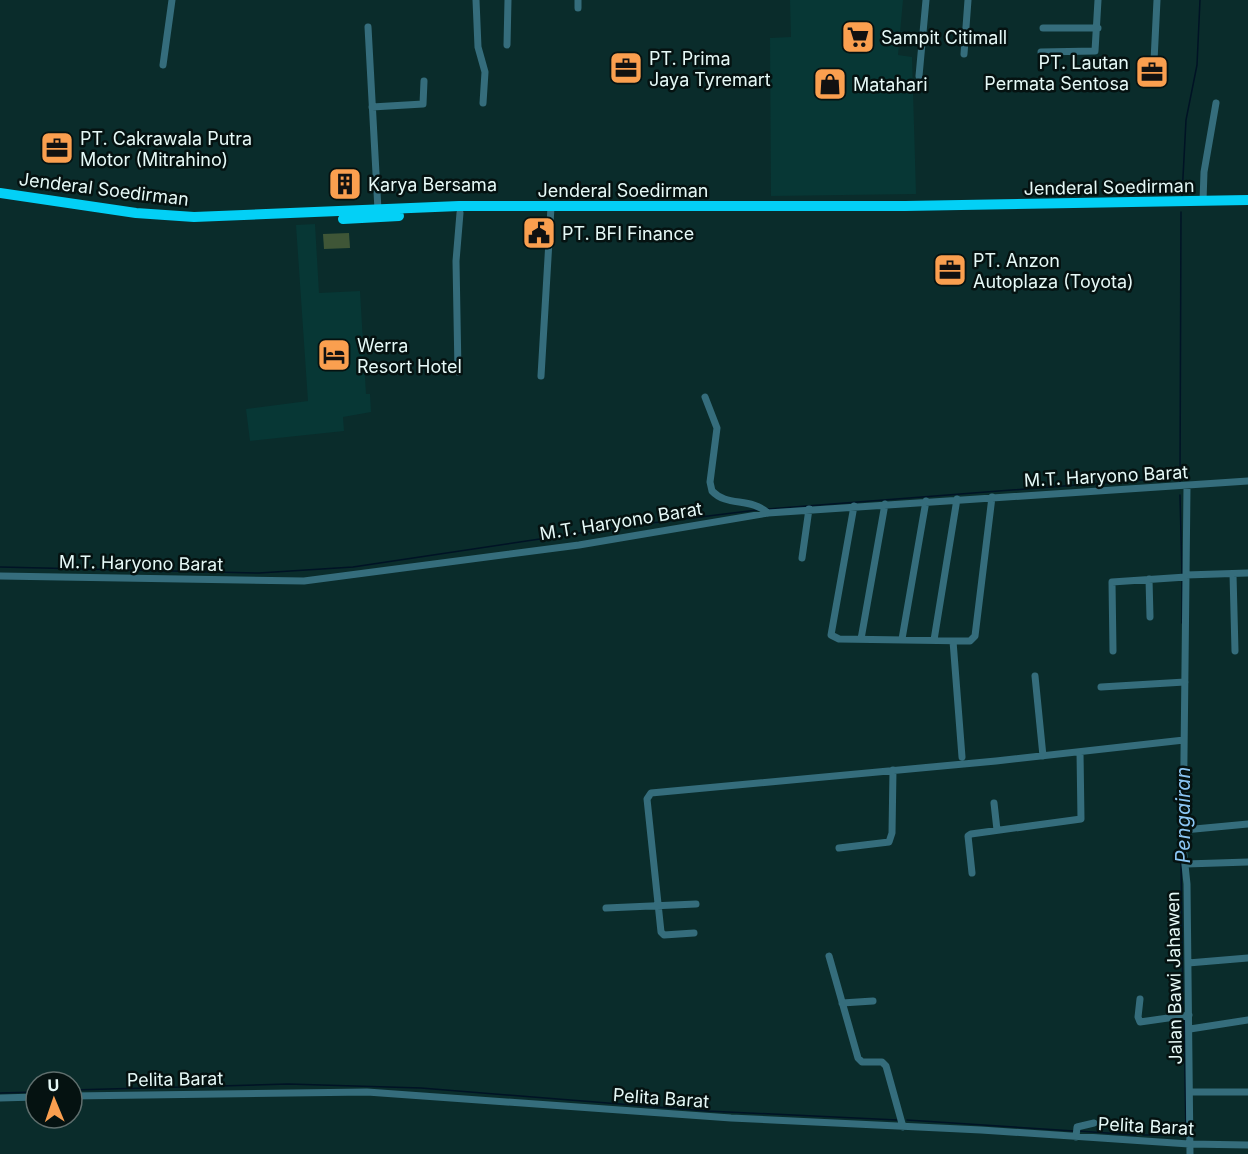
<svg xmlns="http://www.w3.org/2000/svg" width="1248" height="1154" font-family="Inter,sans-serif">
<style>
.built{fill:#073735}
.green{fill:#3f5637}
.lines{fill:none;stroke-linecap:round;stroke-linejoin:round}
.stream{stroke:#001325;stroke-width:1.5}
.minor{stroke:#356d7c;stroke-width:7}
.highway{stroke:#03d0f6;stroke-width:10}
.labels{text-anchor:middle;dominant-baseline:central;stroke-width:5;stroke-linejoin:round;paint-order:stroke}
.poi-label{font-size:18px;fill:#e6f9f7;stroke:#051211;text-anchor:start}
.street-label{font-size:18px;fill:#e6f9f7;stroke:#051211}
.water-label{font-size:20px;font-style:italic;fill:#8cc6f4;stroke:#051211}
</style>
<rect width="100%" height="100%" fill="#0a2c2b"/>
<!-- built -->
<path class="built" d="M790,0h113l-5,55 14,2 4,137 -145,2 -1,-158 21,-1z
M315,224l4,69 41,-2 6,103h4l1,18 -28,5 1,14 -94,10 -4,-32 62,-8 -12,-176z"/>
<!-- green -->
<path class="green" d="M349,233l1,15 -26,1 -1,-15z"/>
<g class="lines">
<!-- stream -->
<path class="stream" d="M1182,196l4,-76 11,-55 3,-65
M1180,482l1,-270
M1180,495l2,80
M768,509l412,-32
M0,567l259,6 94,-6 274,-41 130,-16
M1182,579v44
M1181,861l2,152
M72,1090l216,-6 133,4 286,23 190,9
M0,1093l36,-1
M907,1120l167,11
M1078,1131l58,4
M1143,1135h43l-2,-118"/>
<!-- minor -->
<path class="minor" d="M476,0l2,47 7,25 -2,31
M578,0v8
M368,27l10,183
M1043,28h55
M507,45l1,-45
M1041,52l54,-1 3,-51
M964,54l4,-54
M1154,61l3,-61
M163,65l9,-65
M919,76l7,-76
M372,107l51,-3 1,-23
M1203,201l1,-29 12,-69
M458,372l-2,-111 4,-48
M541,376l10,-169
M705,397l12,31 -7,54 2,9c15,16 38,6 56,22
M1187,487l-4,359 4,38 3,270
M854,506l-23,129 8,4 131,2 5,-5 17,-139
M802,558l7,-49
M1233,574l2,77
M1186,575l62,-2
M0,576l304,5 275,-36 189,-32 480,-32
M1149,579l1,38
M861,639l24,-135
M902,639l24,-138
M934,640l23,-141
M953,641l9,116
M1113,651l-1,-69 74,-5
M1035,676l8,80
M1101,687l84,-5
M994,803l3,27
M1184,830l64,-6
M839,848l50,-6 3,-9 1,-63
M1186,864l62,-2
M972,873l-4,-37 3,-2 110,-15 -1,-67
M606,908l90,-4
M694,933l-30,2 -3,-3 -14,-133 4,-6 345,-32 188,-21
M829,956l29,102 4,4h20l4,4 17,61
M1188,963l60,-5
M1140,999l-2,18 2,5 49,-7
M842,1003l31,-2
M1190,1029l58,-9
M1190,1092h58
M72,1096l295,-4 364,26 250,12 208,14 59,1
M0,1098l36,-1
M1076,1137l1,-10 17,-4"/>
<!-- highway -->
<path class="highway" d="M0,193l136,20 58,4 265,-11h446l343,-6
M343,219l56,-3"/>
</g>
<!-- icons -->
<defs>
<g id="supermarket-square" transform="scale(1.725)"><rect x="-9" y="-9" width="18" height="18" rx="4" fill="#fa9f4f" stroke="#051211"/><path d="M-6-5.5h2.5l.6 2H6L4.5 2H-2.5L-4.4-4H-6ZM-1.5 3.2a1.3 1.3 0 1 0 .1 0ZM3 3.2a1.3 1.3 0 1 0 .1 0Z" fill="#111"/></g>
<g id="office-square" transform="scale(1.725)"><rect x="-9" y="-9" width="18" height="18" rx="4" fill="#fa9f4f" stroke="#051211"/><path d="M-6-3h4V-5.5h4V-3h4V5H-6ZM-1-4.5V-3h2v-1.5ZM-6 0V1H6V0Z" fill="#111"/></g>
<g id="shop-square" transform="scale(1.725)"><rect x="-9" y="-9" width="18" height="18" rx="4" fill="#fa9f4f" stroke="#051211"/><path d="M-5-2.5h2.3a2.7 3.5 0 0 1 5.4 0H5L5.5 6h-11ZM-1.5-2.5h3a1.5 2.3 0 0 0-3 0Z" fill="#111"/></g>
<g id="building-square" transform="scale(1.725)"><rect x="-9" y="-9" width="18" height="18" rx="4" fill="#fa9f4f" stroke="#051211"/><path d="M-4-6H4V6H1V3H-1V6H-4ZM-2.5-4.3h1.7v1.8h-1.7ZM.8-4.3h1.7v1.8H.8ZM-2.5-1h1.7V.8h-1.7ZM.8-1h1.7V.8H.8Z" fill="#111"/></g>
<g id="civic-square" transform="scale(1.725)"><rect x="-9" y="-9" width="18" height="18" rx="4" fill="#fa9f4f" stroke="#051211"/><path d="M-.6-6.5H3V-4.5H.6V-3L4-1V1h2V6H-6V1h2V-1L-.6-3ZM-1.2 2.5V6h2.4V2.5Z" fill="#111"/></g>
<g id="hotel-square" transform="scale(1.725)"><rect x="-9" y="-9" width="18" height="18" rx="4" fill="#fa9f4f" stroke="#051211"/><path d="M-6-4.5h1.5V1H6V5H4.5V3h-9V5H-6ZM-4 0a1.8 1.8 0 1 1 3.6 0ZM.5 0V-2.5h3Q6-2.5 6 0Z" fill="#111"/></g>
</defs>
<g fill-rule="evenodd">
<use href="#supermarket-square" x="858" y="37"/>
<use href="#office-square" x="626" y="68"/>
<use href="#office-square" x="1152" y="72"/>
<use href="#shop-square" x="830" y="84"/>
<use href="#office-square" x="57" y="148"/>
<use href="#building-square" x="345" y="184"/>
<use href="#civic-square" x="539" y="233"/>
<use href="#office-square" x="950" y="270"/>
<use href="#hotel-square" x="334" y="355"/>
</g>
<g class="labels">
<!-- poi labels -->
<g class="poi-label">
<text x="881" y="37">Sampit Citimall</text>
<text x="649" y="58">PT. Prima<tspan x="649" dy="21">Jaya Tyremart</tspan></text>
<text x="1129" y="62" text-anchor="end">PT. Lautan<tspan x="1129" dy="21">Permata Sentosa</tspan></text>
<text x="853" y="84">Matahari</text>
<text x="80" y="138">PT. Cakrawala Putra<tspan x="80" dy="21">Motor (Mitrahino)</tspan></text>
<text x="368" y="184">Karya Bersama</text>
<text x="562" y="233">PT. BFI Finance</text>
<text x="973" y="260">PT. Anzon<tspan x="973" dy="21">Autoplaza (Toyota)</tspan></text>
<text x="357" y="345">Werra<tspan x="357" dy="21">Resort Hotel</tspan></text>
</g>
<!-- street labels -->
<g class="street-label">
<text transform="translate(1109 187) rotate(-1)">Jenderal Soedirman</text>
<text transform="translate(104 189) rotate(7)">Jenderal Soedirman</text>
<text x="623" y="190">Jenderal Soedirman</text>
<text transform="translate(1106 476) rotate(-3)">M.T. Haryono Barat</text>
<text transform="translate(621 521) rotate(-9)">M.T. Haryono Barat</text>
<text transform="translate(141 563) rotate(1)">M.T. Haryono Barat</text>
<text transform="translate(1174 978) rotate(-91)">Jalan Bawi Jahawen</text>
<text transform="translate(175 1079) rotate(-1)">Pelita Barat</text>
<text transform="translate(661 1098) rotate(4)">Pelita Barat</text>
<text transform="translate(1146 1126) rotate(3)">Pelita Barat</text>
</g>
<!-- water labels -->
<g class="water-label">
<text transform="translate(1183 815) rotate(-90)">Pengairan</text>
</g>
</g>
<!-- north arrow -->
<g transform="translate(54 1100) rotate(358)"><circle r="28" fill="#051211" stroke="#5f6e6d" stroke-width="1.5"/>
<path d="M0-4.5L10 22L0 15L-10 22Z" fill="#fa9f4f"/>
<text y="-9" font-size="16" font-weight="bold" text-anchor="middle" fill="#e6f9f7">U</text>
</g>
</svg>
